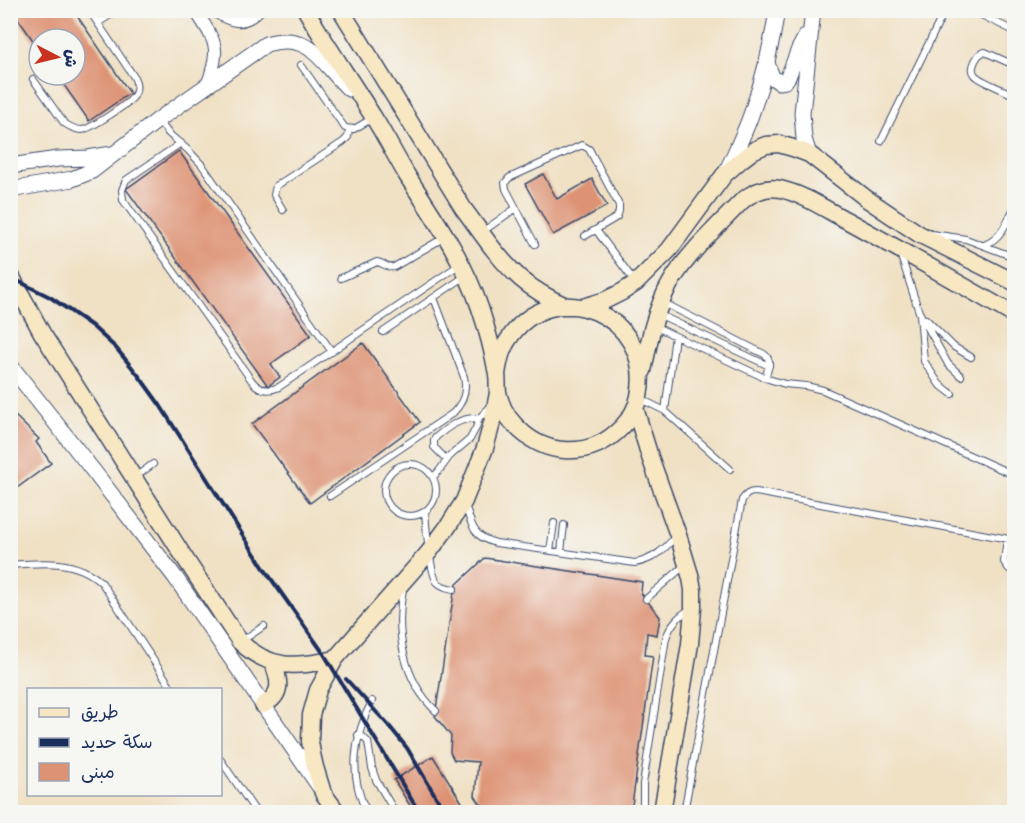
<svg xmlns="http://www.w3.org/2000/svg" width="1025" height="823" font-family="Mali,'Playpen Sans Arabic',sans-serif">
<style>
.building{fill:#dd9273}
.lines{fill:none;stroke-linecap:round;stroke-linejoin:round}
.service-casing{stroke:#3b4a6d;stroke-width:8}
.minor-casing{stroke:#3b4a6d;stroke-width:14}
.tertiary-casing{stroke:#3b4a6d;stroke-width:17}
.secondary-casing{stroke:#3b4a6d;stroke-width:19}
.service{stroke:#fff;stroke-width:6}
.minor{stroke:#fff;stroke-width:12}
.tertiary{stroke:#fff;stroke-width:15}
.secondary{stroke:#f8e7c3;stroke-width:16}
.rail{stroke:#1b2f5e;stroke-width:4}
</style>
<rect width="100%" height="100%" fill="#f6f6f2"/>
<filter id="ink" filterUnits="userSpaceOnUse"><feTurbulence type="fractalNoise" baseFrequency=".0167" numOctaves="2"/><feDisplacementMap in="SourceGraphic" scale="12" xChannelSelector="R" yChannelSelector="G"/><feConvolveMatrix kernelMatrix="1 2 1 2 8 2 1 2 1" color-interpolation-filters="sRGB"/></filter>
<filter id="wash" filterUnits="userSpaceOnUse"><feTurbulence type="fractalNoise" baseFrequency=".008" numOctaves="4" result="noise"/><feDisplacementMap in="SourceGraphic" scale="24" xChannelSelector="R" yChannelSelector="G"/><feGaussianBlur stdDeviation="1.35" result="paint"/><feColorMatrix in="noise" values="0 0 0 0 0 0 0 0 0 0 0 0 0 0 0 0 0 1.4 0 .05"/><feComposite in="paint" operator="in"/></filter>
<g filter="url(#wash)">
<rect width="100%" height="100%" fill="#f0e1c5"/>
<g id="blocks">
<!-- building -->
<path class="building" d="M12,10h61l57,83 -41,28 -32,-46h18v-36h-36v10z
M179,151l132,184 -40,29 9,13 -12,9 -142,-197z
M543,174l14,25 35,-20 15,27 -54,29 -28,-51z
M363,343l57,79 -110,81 -58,-79z
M10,411l29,28 -3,3 15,21 -41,30z
M485,558l157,24 -1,11 19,24 -3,18 -10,-2 -2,22 8,1 -22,156h-145l-11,-16 3,-34 -24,-2 -4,-8 1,-16 -16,-20 20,-130z
M433,756l35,56h-54l-20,-32z"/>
</g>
</g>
<g filter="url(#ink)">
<use href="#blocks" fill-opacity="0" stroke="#3b4a6d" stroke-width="1.5"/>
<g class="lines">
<!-- service casing -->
<g class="service-casing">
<path id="service" d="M971,10l43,21
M98,23l20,-13
M301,65l44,63 9,1 19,-11
M1014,65l-29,-13c-6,1 -7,4 -10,9 -2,5 -4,9 0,14 5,6 31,16 39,20
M33,79l31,44c6,4 11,7 18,7 8,-1 48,-27 52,-34 4,-7 3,-13 0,-19l-45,-67
M158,120l11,14 19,16 14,15 130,187
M881,141l64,-131
M181,143l-55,37 -4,10 1,10 129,181c7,9 16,11 27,6l180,-122
M283,210l-9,-15 2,-9 67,-44 5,-5 1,-7
M596,230l39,52
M482,232l34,-24
M932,234l34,5 48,18
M535,244l-29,-55 -1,-6 4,-5 73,-33 7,4 30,56v6l-2,6 -32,19
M984,245c17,-6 23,-23 30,-37
M900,253l19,59 29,52 13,12
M1014,257l-2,-10 2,-10
M341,278l36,-16c7,1 10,7 17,5l51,-30
M662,302l102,52c9,6 4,15 1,24
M658,314l111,52
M920,315l4,46 15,23 13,10
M926,319l28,28 17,10
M654,326l111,52 20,6 21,2 17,4 191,85
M383,332l84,-57
M639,398l26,13 65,58
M665,411l10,-75
M447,460l-13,-13v-7l2,-3c13,-11 26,-20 43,-19
M384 490a26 26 0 1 1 52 0a26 26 0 1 1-52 0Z
M433,477l6,-6 11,-15 20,-17 6,-11 3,-10 11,-11
M134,478l19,-14
M330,496l123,-83c11,-11 14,-22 11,-36l-30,-79
M465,504c6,20 8,34 31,39l139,20c18,-3 29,-13 41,-27
M425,512c1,14 5,60 12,70 5,5 11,6 17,7
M1007,539l-3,23 5,7 5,1
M550,551l4,-28
M561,552l3,-27
M10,565c33,-3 67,-6 92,18l71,107
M403,589c-8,43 0,91 33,122
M646,599l38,-33
M243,640l21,-14
M358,735l5,2 5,5 4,26 4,12 19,32
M220,759l36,53
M367,812c-19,-36 -13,-76 5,-111
M643,812v-28l23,-146c5,-14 12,-22 25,-29
M684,812l58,-312c4,-6 7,-8 14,-8l258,48"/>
</g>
<!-- minor casing -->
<g class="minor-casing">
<path id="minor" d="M195,10c22,34 26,37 12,76
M214,10c16,11 29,16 44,0"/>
</g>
<!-- tertiary casing -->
<g class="tertiary-casing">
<path id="tertiary" d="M767,63l5,14 7,5 6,-1 3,-4 11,-28 7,-13
M809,154l-5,-15 -2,-26 11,-103
M10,166l48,-7 30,-1 24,-4
M726,173c9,-21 20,-42 27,-64 11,-32 19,-65 24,-99
M10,190l62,-11 20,-8 66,-51 108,-76c46,-13 55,19 83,45
M10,365l85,108 80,104 144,209"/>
</g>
<!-- secondary casing -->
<g class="secondary-casing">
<path id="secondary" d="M306,10c21,37 46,72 68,108 12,19 22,39 34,59 27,42 56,83 72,131 7,21 13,44 17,66 1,6 0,12 1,18 2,11 8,24 16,32 29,33 76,36 108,3 8,-8 15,-20 17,-31 16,-81 -87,-125 -131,-56 -7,10 -9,22 -11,34
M341,10l122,198c18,24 35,51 58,71 13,11 29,20 45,27
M10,274l32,59 144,227 54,82c31,29 56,25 95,17
M583,307l23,-7 16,-8 14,-9 33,-33 55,-75 17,-15 13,-10 12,-5 13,-1 14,4 16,6 58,45 52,35 95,48
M643,371c6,-30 12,-62 28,-89 18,-30 46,-55 71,-81 11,-9 23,-15 38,-12 23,5 45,20 66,31 57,31 112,63 168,95
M635,408l15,49 28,78 13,43 2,12v18l-3,36 -28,168
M263,705c20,-10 17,-24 10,-42
M337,812l-14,-19 -8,-26 -3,-13 -2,-13 1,-26 7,-25 17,-31 94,-107 20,-27 15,-24 21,-53 7,-25 6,-30"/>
</g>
<!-- service -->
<use href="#service" class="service"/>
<!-- minor -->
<use href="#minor" class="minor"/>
<!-- tertiary -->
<use href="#tertiary" class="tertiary"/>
<!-- secondary -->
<use href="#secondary" class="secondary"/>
<!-- rail -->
<path class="rail" d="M10,277l40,20 42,29 24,22 23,28 21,29 105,165 59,84 95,158
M346,679l44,48 17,21 38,64"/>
</g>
</g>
<!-- margin -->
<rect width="1025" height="823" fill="none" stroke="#f6f6f2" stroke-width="36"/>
<!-- legend -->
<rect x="27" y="688" width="195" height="108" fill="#f6f6f2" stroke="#9ea6b7" stroke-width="1.5"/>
<rect x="39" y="708" width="30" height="9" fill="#f8e7c3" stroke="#9ea6b7" stroke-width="1.5"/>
<text x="81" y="718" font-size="18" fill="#1b2f5e">طريق</text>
<rect x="39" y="738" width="30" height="9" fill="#1b2f5e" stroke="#9ea6b7" stroke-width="1.5"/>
<text x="81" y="748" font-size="18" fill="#1b2f5e">سكة حديد</text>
<rect x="39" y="763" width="30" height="18" fill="#dd9273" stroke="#9ea6b7" stroke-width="1.5"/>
<text x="81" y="778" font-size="18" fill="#1b2f5e">مبنى</text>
<!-- north arrow -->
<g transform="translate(57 57) rotate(97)"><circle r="28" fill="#f6f6f2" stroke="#9ea6b7" stroke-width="1.5"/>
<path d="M0-4.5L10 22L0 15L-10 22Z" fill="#c8321e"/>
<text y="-9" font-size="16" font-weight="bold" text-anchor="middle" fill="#1b2f5e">ش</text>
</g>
</svg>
